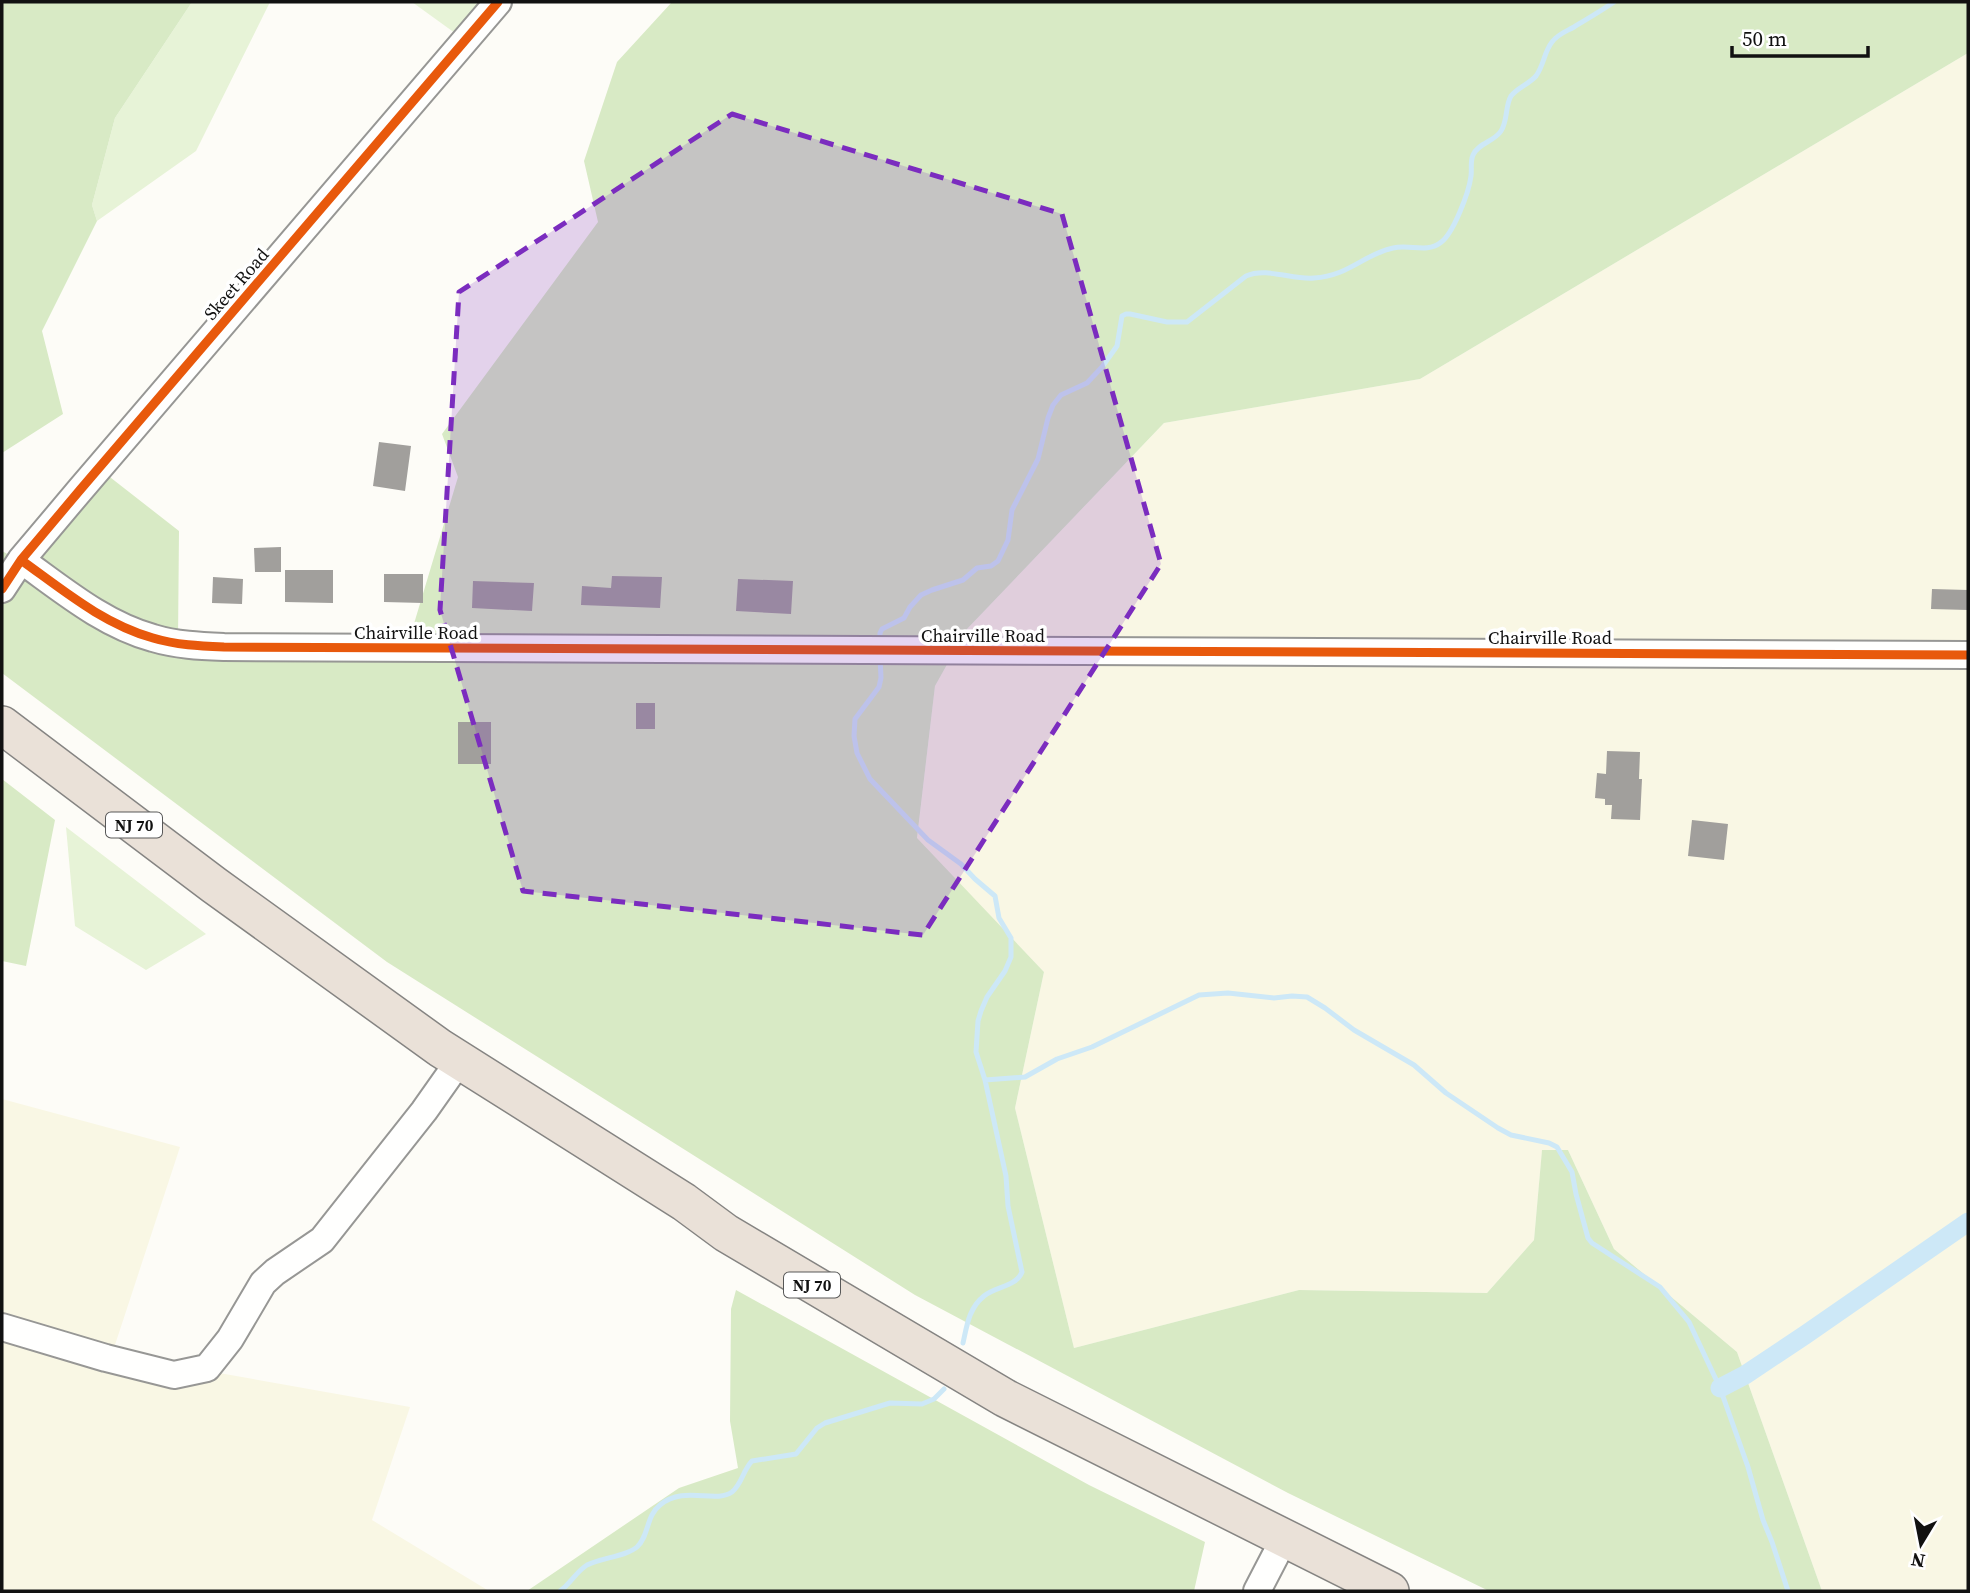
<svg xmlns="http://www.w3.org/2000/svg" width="1970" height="1593" font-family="'Source Serif 4',serif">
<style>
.farmland{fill:#f9f7e4}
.green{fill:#e7f3d7}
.forest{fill:#d8eac5}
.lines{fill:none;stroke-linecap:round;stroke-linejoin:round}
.stream{stroke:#cde8f7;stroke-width:5}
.canal{stroke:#cde8f7;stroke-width:19}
.building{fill:#a19f9c}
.minor-casing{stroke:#979795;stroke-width:30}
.highway-casing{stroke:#858482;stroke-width:40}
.minor{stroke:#fffffe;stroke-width:26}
.highway{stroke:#eae1d8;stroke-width:37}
.cycleway-casing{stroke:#fff;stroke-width:13}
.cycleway{stroke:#e8590c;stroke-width:9}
.marked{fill:#7b2cbf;fill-opacity:0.2;stroke:#7b2cbf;stroke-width:5;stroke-dasharray:14 9;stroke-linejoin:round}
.labels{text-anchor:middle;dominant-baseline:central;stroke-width:7;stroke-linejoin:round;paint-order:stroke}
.shield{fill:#fff;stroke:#585858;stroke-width:2}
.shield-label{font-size:16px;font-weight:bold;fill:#111}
.street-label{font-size:18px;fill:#111;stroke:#fff}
</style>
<rect width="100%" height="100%" fill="#fdfcf7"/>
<!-- farmland -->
<path class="farmland" d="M1968,53v1538h-146l-85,-239 -123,-103 -46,-99 -26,1 -8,89 -47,53 -188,-3 -225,58 -59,-240 29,-136 -127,-133 18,-153 32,-57 197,-206 256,-44z
M2,1099l178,48 -68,207 298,53 -38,113 117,71h-487z"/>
<!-- green -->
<path class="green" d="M192,2h78l-74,149 -99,70 -5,-16 23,-87z
M412,2h89l-35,39z
M66,827l140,107 -60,36 -71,-44z"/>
<!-- forest -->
<path class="forest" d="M2,2h190l-77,116 -23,87 5,16 -55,110 21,83 -61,39z
M672,2h1296v51l-548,326 -256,44 -197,206 -32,57 -18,152 127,134 -29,136 59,240 225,-58 188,3 47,-53 8,-90h26l46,99 123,103 85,239h-333l-201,-98 -373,-198 -528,-333 -385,-289v-122l20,11 75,-95 82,64 -1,108 229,8 51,-170 -16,-43 156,-212 -14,-61 33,-99z
M2,779l53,41 -29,146 -24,-5z
M736,1290l353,195 116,57 -11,49h-667l152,-103 59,-20 -8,-47 1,-112z"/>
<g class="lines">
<!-- stream -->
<path class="stream" d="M880,644v-11l2,-4 22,-11 6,-11 11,-12 11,-5 31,-10 14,-12 14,-2 7,-5 10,-21 4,-30 26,-51 10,-41 5,-13 8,-10 26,-12 15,-16 15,-21 5,-30 4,-2h4l37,8h20l59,-46c21,-9 46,4 68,2 35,-2 50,-24 79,-30 16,-4 34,5 47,-5 13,-8 29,-51 31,-67 1,-6 -1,-14 2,-21 5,-12 21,-13 28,-24 7,-11 4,-25 10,-35 6,-8 18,-12 25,-20 8,-11 8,-24 16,-34 6,-8 13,-10 22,-15 13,-8 27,-16 40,-25
M880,657l1,21 -2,9 -24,32 -1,17 3,17 13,26 58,61 33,24 14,15 20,17 4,22 12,20v19l-6,14 -18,26 -6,14 -3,10 -2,31 9,28 21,96 2,30 14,66c-6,15 -26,14 -38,24 -15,12 -17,29 -21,47
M985,1080l40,-3 32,-18 35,-12 107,-52 29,-2 46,5 18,-2 15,1 18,11 29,22 60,35 32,28 52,35 13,7 38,8 8,4 15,25 4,22 12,44 4,5 68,44 29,35 31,66 28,79 15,53 9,22 16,49
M560,1591c10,-7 16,-19 27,-26 14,-7 40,-9 50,-18 12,-11 9,-31 23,-42 24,-20 55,-1 72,-13 10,-8 11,-22 20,-31l44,-7 21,-26 8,-5 65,-20 32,1 12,-5 10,-10"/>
<!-- canal -->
<path class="canal" d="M1720,1388l25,-13 60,-40 163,-113"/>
</g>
<!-- building -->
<path class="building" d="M379,442l32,4 -6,45 -32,-5z
M281,547v25h-26l-1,-24z
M285,570h48v33l-48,-1z
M384,574h39v29l-39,-1z
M612,576l50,1 -2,31 -79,-3 1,-19 29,2z
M213,577l30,2 -1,25 -30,-1z
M738,579l55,2 -2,33 -55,-3z
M473,581l61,2 -2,28 -60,-3z
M1932,589l36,1v20l-37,-1z
M636,703h19v26h-19z
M458,722h33v42h-33z
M1607,751l33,1 -1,27h3l-2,41 -29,-1 1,-14h-7v-6l-10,-1 2,-25 9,1z
M1692,820l36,4 -4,36 -36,-4z"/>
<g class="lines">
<!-- minor casing -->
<g class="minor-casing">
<path id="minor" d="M21,560c42,30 82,64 132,78 23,7 47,8 71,9l1744,8
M2,589l19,-29 59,-70 418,-488
M2,1327l104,31 68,17 33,-7 23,-29 33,-56 12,-11 47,-32 102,-129 36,-51
M1257,1591l27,-52"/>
</g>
<!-- highway casing -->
<g class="highway-casing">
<path id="highway" d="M2,725l212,160 226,163 244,154 42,31 279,165 385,193"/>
</g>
<!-- minor -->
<use href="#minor" class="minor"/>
<!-- highway -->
<use href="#highway" class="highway"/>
<!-- cycleway casing -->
<g class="cycleway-casing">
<path id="cycleway" d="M21,560c42,30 82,64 132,78 23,7 47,8 71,9l1744,8
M2,589l19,-29 59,-70 418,-488"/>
</g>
<!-- cycleway -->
<use href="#cycleway" class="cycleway"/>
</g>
<!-- marked area -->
<path class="marked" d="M732,114l330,100 99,350 -238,371 -400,-44 -83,-281 19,-318z"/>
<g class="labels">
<!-- shield labels -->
<g class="shield">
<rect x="106" y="812.5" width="56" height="25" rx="5"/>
<rect x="784" y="1272.5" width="56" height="25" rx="5"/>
</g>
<g class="shield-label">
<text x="134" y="825">NJ 70</text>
<text x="812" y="1285">NJ 70</text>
</g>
<!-- street labels -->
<g class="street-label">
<text transform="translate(236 284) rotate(-49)">Skeet Road</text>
<text x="416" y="632">Chairville Road</text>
<text x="983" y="635">Chairville Road</text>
<text x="1550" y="637">Chairville Road</text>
</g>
</g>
<!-- border -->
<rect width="1970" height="1593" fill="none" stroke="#111111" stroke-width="7"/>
<!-- north arrow -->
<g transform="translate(1921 1544) rotate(190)" stroke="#ffffff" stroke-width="5" paint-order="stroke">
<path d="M0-5L12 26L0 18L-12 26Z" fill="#111111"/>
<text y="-10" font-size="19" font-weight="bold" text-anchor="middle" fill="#111111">N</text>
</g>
<!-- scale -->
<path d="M1732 46v10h136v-10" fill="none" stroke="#111111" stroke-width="3.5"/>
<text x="1742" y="46" font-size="21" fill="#111111" stroke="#ffffff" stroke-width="5" paint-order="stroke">50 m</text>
</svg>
